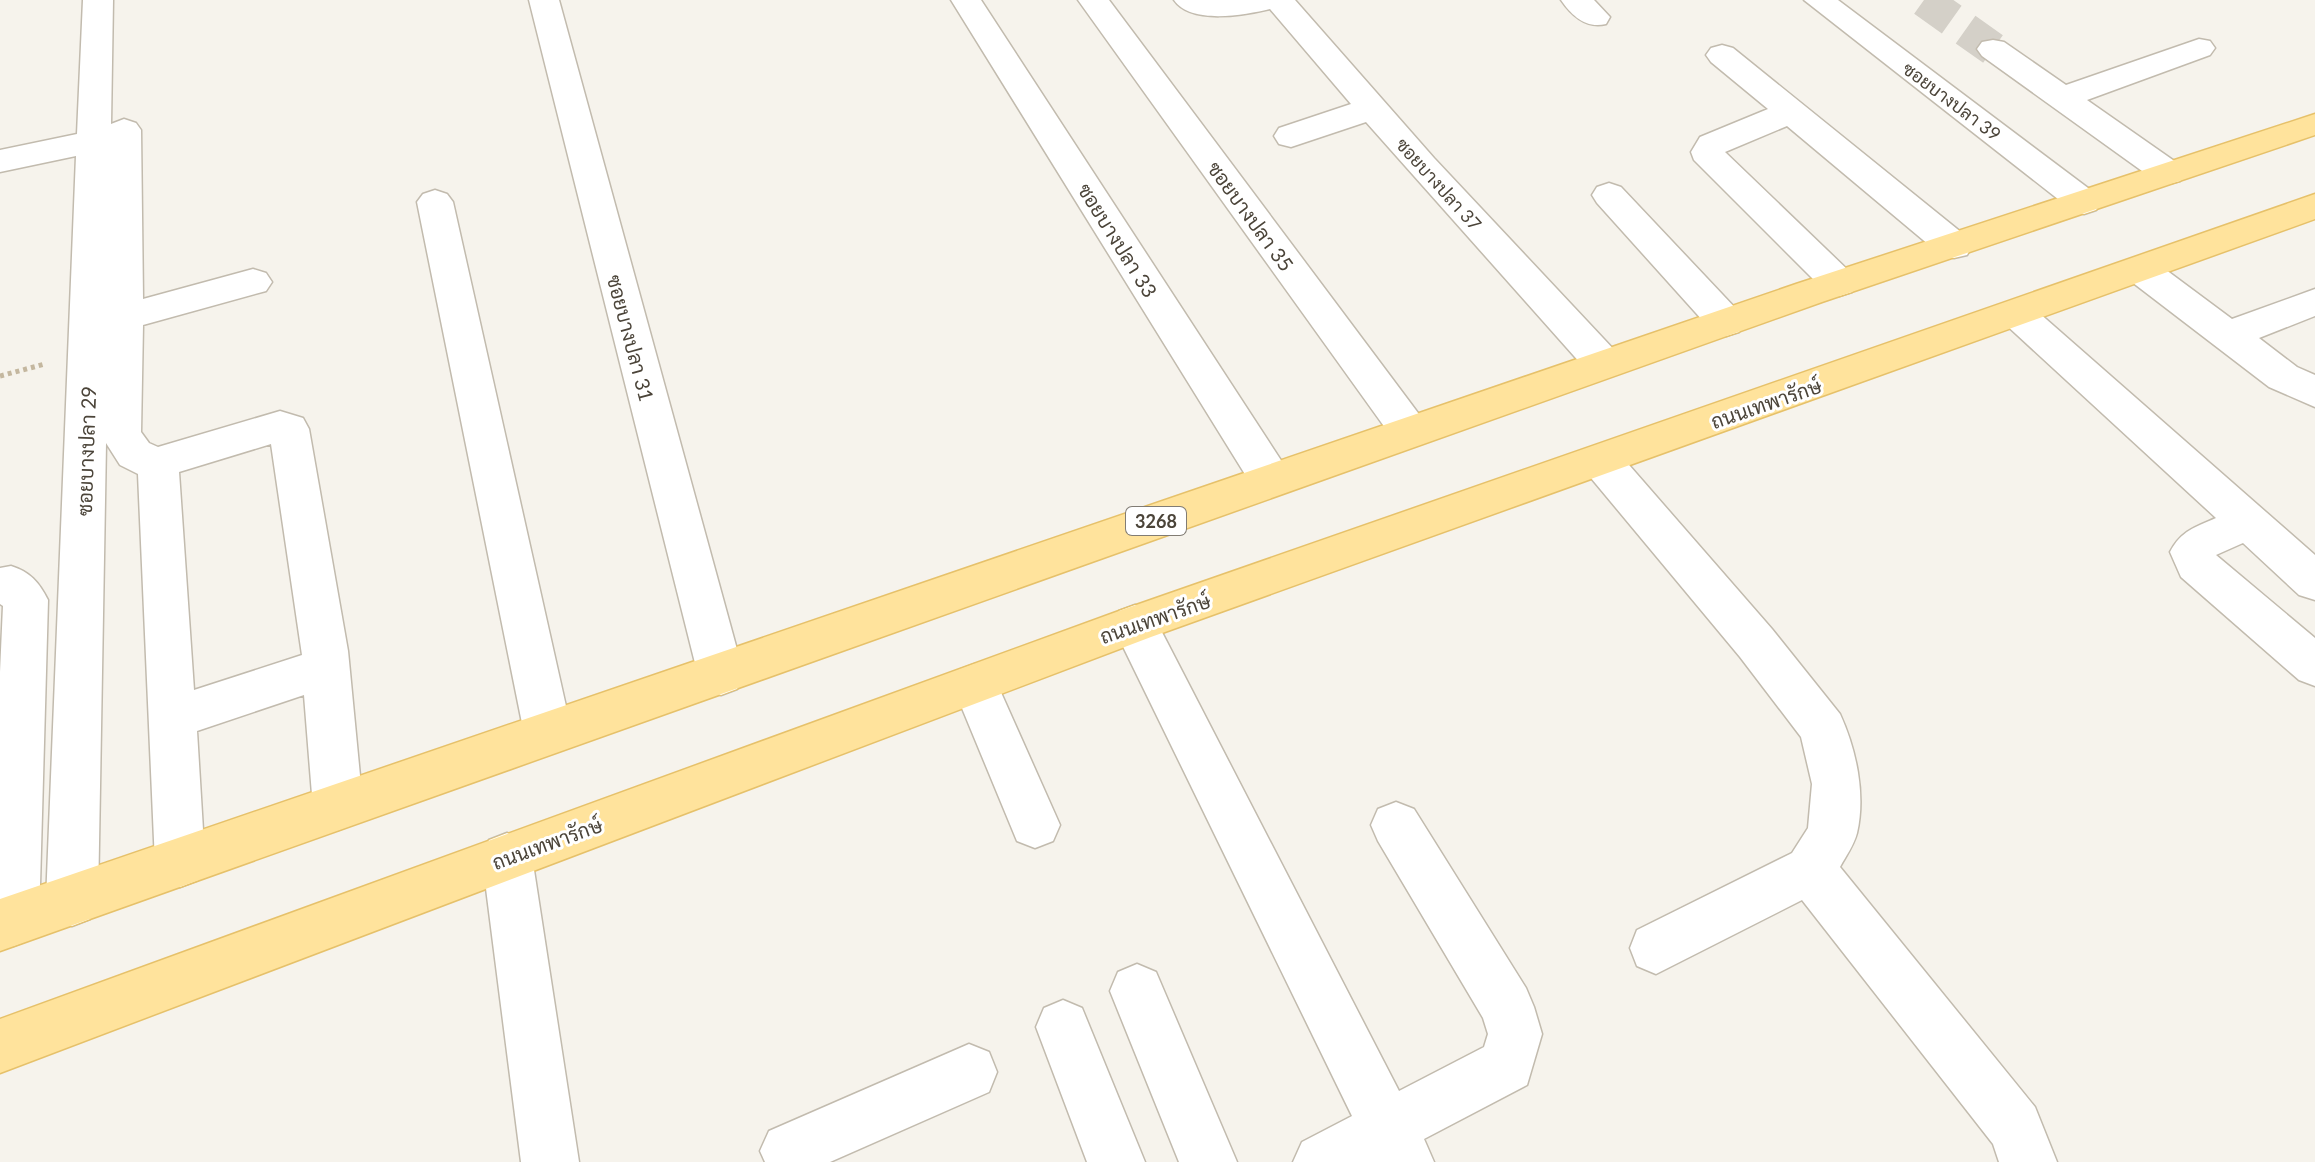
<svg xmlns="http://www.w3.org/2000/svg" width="2315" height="1162" font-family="Lato,Sarabun,sans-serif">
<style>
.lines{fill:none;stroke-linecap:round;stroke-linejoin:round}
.minor-tunnel{stroke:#d4d0c8;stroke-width:34;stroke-dasharray:34 17;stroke-linecap:butt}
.minor-casing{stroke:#c2bbae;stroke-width:3}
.major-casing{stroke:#e6c16a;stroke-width:3}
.path{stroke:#c4b79f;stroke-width:5;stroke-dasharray:4 4;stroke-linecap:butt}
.minor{fill:#fff;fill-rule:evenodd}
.major{fill:#ffe39c;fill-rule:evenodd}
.labels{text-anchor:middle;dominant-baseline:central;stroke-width:6;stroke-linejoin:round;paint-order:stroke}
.far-street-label{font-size:18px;fill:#4b4439;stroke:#fff}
.shield{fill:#fff;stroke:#817c74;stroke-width:2}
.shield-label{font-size:18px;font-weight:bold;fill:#4b4439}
.street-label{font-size:20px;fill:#4b4439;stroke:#fff}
</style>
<rect width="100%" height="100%" fill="#f6f3ec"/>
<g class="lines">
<!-- minor-tunnel -->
<path class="minor-tunnel" d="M1924,0l69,49"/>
<!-- minor casing -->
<g class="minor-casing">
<path id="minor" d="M83,0h30l-2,124 13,-5 12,4 5,7 2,169 110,-30 13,4 6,9 -6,9 -123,34 -2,107 8,11 9,4 122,-36 23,7 6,11 39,222 15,156 -8,16 -17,7 -17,-7 -8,-16 -9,-112 -107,36 8,132 -7,17 -18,7 -18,-7 -7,-17 -17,-389 -18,-9 -14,-22 -8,458 -8,18 -18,7 -18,-7 -8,-18 30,-745 -76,16v-22l77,-16zM271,444l31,211 -108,35 -15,-218z
M529,0h30l185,675 -7,14 -16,6 -16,-6 -7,-14z
M951,0h30l305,468 6,12 -6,12 -15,4 -15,-4z
M1078,0h31l315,421 6,11 -6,11 -14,4 -14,-4z
M1174,0h121l139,158 184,196 5,10 -5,10 -14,4 -14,-4 -224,-252 -75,25 -12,-3 -5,-8 5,-8 72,-24 -81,-95c-25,6 -79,16 -96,-9z
M1561,0h33l16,17 -4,7c-20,5 -34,-8 -45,-24z
M1804,0h34l258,194 6,8 -6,8 -12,4 -12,-4z
M2199,39l11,2 5,7 -5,7 -123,45 93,65 5,8 -5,8 -12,3 -12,-3 -174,-125 -5,-7 5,-7 11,-2 11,2 62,43z
M1722,45l11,3 234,189 5,9 -5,9 -13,3 -13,-3 -154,-129 -62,26 127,122 6,9 -6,9 -13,4 -13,-4 -132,-132 -3,-8 9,-15 68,-28 -57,-47 -5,-7 5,-7z
M1609,183l12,4 118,125 6,10 -6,10 -13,4 -13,-4 -116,-129 -5,-8 5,-8z
M435,190l12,4 6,8 119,531 -7,15 -17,6 -17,-6 -7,-15 -107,-531 6,-8z
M2141,257l13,4 78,58 83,-30v27l-56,22 38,29 18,8v32l-46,-20 -141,-108 -5,-9 5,-9z
M2017,301l13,4 285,250v45l-16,-5 -56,-52 -27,12 99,83v48l-16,-6 -118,-103 -11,-25c11,-21 25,-25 46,-34l-212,-195 -6,-9 6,-9z
M1601,445l15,5 156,179 68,85c16,35 26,80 17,119 -3,12 -11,23 -17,34l195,240 22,55h-58l-6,-18 -191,-244 -146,74 -19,-8 -7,-18 7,-18 155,-77 16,-25 4,-44 -11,-47 -61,-80 -154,-185 -6,-11 6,-11z
M11,566c19,6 28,16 37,34l-9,321 -8,18 -18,7 -13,-5v-269l3,-66 -3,-2v-36z
M1135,605l16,6 248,480 85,-44 4,-13 -5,-16 -105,-177 -7,-16 7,-16 18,-7 18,7 112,179 8,19 8,27 -15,51 -103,54 10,23h-141l9,-20 50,-26 -240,-492 7,-13z
M975,664l16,6 69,155 -7,16 -18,7 -18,-7 -65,-157 7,-14z
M507,833l18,7 7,17 47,305h-58l-39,-305 7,-17z
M1137,964l19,8 81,190h-58l-69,-171 8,-19z
M1063,1000l19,8 63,154h-58l-51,-135 8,-19z
M969,1044l20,8 8,20 -8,20 -159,70h-65l-5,-11 9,-20z"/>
</g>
<!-- major casing -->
<g class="major-casing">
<path id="major" d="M2315,114v21l-493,167 -1822,649v-52l1796,-615z
M2315,194v25l-1164,418 -1151,436v-54l1119,-408z"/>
</g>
<!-- path -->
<path class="path" d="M0,376l45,-12"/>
<!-- minor -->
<use href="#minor" class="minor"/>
<!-- major -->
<use href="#major" class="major"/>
</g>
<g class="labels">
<!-- far-street labels -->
<g class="far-street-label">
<text transform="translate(1952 101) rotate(37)">ซอยบางปลา 39</text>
<text transform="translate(1439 184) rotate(48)">ซอยบางปลา 37</text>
</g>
<!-- shield labels -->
<rect class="shield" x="1126" y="507" width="60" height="28" rx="6"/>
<g class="shield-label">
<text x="1156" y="521">3268</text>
</g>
<!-- street labels -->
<g class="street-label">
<text transform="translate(1251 216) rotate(54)">ซอยบางปลา 35</text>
<text transform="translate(1118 240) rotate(58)">ซอยบางปลา 33</text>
<text transform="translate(631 338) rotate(75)">ซอยบางปลา 31</text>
<text transform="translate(1766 403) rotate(-19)">ถนนเทพารักษ์</text>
<text transform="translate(86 451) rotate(-88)">ซอยบางปลา 29</text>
<text transform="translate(1155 618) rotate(-19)">ถนนเทพารักษ์</text>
<text transform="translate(547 843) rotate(-20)">ถนนเทพารักษ์</text>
</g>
</g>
</svg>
